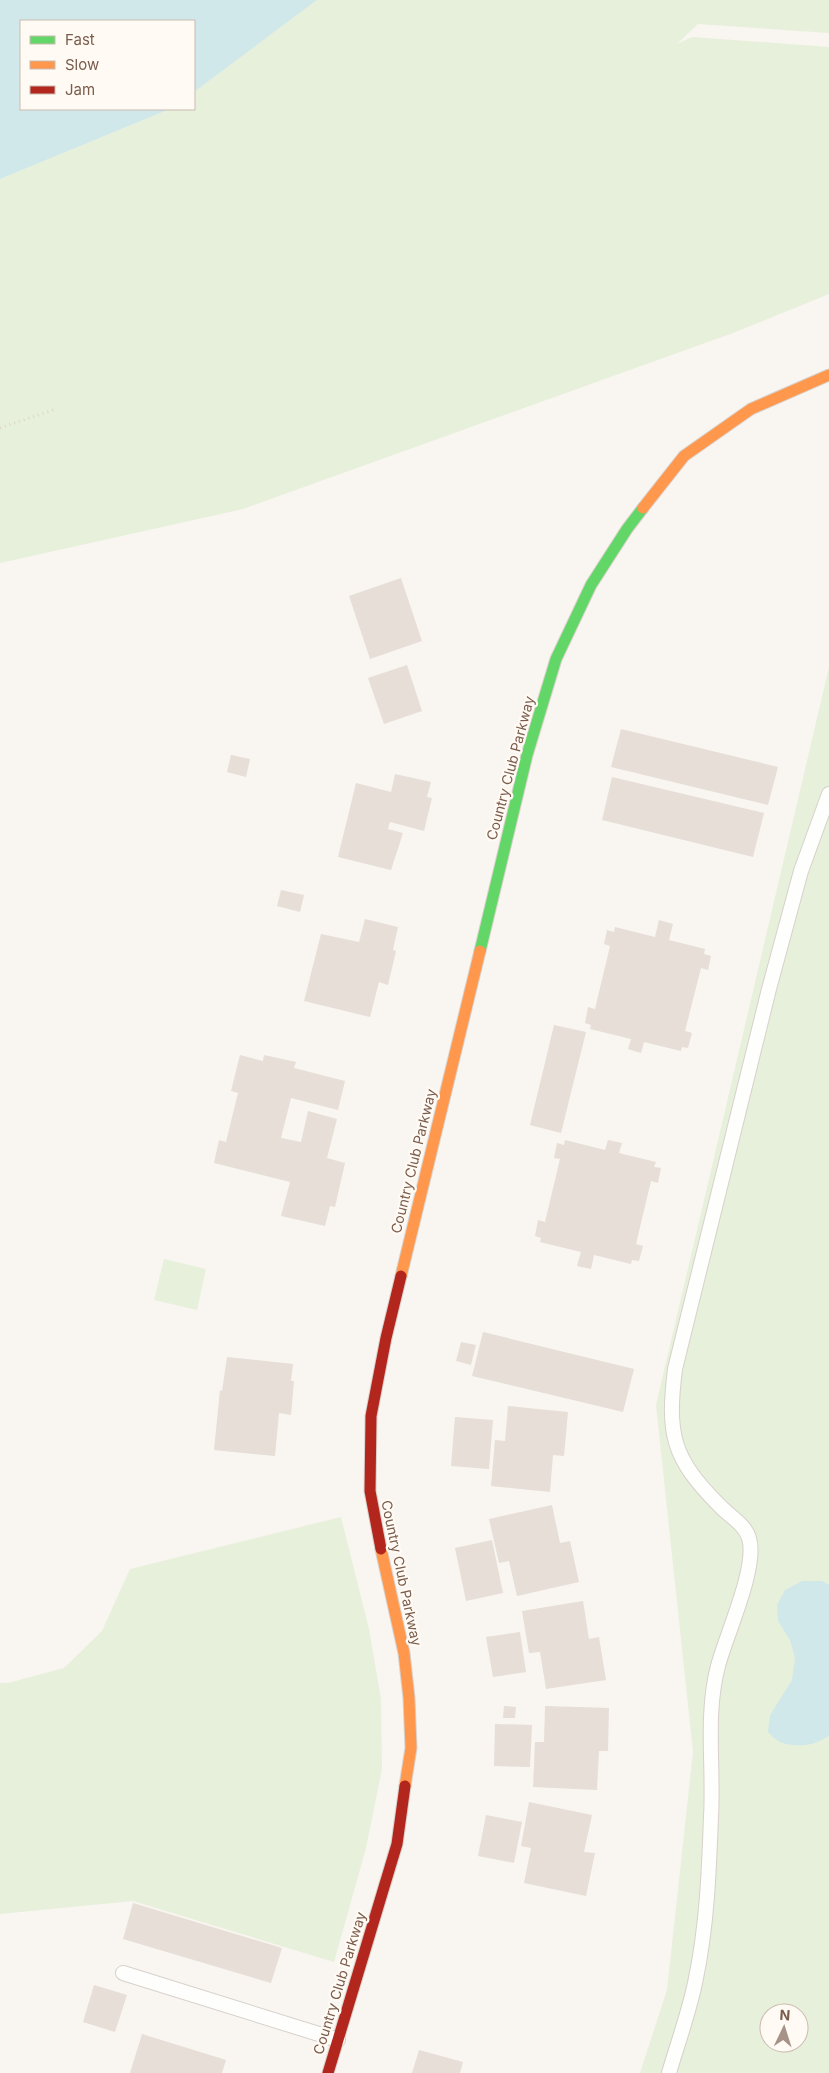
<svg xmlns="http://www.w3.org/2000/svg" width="829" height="2073" font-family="Inter,sans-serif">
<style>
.green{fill:#e7f0db;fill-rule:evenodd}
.water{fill:#d0e8ea}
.building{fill:#e6ded7}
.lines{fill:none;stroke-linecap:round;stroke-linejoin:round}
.lane-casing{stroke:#d7d1cb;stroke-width:16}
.fast-casing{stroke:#d9d2cb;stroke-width:13}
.slow-casing{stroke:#d9d2cb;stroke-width:13}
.jam-casing{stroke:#d9d2cb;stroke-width:13}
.path{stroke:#dcd5d0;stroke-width:3;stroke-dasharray:1 4;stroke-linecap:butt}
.lane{stroke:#fefefd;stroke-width:14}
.fast{stroke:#63d668;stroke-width:11}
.slow{stroke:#ff974d;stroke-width:11}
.jam{stroke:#b3261e;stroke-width:11}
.labels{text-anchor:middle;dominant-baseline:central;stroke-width:4.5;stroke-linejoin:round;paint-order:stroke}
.street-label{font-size:14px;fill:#7a5c4d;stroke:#fffaf3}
</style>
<rect width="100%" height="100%" fill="#f9f5f0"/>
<!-- green -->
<path class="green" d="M317,0h512v33l-131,-9 -21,20 15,-7 137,10v247l-96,39 -490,176 -243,54v-384l170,-70h24v-17z
M829,667v1406h-189l27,-83 26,-238 -37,-347zM769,2013h30v30h-30z
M164,1259l42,10 -9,41 -43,-10z
M341,1517l28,112 12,70 1,70 -16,79 -32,114 -201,-61 -133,13v-231h8l56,-15 38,-37 28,-62z"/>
<!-- water -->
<path class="water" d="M0,0h317l-123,92v-71h-173v88h149l-170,70z
M802,1581h20l7,4v150c-11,11 -35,13 -49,7 -4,-2 -9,-7 -12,-10l2,-17 22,-35 3,-22 -5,-18 -12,-19 -1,-16 8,-15z"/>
<!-- building -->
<path class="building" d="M401,578l21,63 -52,18 -21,-63z
M407,665l15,46 -38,13 -16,-46z
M621,729l157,38 -10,38 -157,-38z
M231,755l19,4 -4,18 -19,-5z
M395,774l36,8 -4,15 5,1 -8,33 -34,-9 -2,7 15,4 -12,37 -53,-13 18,-74 35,9z
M612,777l152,36 -11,44 -151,-37z
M281,890l23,5 -4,17 -23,-6z
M365,919l33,8 -5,23 3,1 -8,34 -9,-3 -9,35 -66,-16 17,-67 38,8z
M659,920l14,4 -4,16 36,9 -1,5 7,2 -3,14 -7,-2 -16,63 7,2 -4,15 -6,-1 -1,4 -37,-9 -3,11 -13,-4 3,-10 -41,-10 1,-4 -6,-2 3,-16 7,2 15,-63 -6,-2 3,-14 7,2 1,-5 40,10z
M554,1025l32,7 -25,101 -31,-8z
M240,1055l23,6 1,-6 32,7 -2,6 51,13 -7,29 -47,-12 -10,40 20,4 7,-31 29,8 -10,39 18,5 -10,44 -5,-1 -5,20 -44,-10 9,-34 -76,-19 5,-23 7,2 12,-49 -7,-2z
M565,1140l40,10 3,-10 14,3 -3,10 37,9 -2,5 7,1 -3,15 -7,-2 -15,63 7,2 -4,15 -7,-1 -1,4 -37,-9 -3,14 -14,-3 4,-14 -41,-10 1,-4 -6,-2 3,-16 7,2 15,-63 -6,-1 3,-15 7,2z
M483,1332l151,37 -11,43 -151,-36z
M461,1342l15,3 -5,20 -15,-4z
M227,1357l66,7 -2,17h3l-3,34 -12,-2 -4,43 -61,-6 6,-60 2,1z
M508,1406l60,6 -4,44 -11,-1 -3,37 -59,-6 4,-46 10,1z
M455,1417l38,3 -4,49 -38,-3z
M552,1505l8,38 10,-2 9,41 -62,14 -8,-35 -10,2 -10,-44z
M492,1540l11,53 -37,8 -11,-53z
M583,1601l6,38 10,-2 7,43 -60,9 -6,-37 -11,1 -7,-42z
M520,1632l6,40 -33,5 -7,-40z
M504,1706l12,1 -1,11h-12z
M545,1706l64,2 -1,43h-9l-2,39 -64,-3 2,-45h9z
M495,1724l37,1 -2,42 -36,-1z
M529,1802l63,13 -8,37 11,1 -9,43 -62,-13 7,-35 -10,-2z
M486,1815l36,7 -8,41 -36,-7z
M133,1903l149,45 -11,35 -148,-44z
M94,1985l33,10 -12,37 -32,-10z
M142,2034l84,26 -4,13h-92z
M419,2050l44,12 -3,11h-48z"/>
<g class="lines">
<!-- lane casing -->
<g class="lane-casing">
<path id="lane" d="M123,1973l215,67
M669,2073c9,-31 21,-63 27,-95 11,-53 13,-107 15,-161 3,-50 -6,-102 7,-151 8,-31 40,-99 31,-128 -4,-14 -20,-22 -30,-33 -47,-47 -52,-71 -44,-136l94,-380 32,-118 28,-77"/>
</g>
<!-- fast casing -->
<g class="fast-casing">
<path id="fast" d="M480,951l47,-196 29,-96 35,-74 36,-56 16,-21"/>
</g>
<!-- slow casing -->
<g class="slow-casing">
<path id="slow" d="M643,508l41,-52 67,-47 78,-34
M401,1276l79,-325
M381,1549l23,104 5,45 2,50 -6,38"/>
</g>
<!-- jam casing -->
<g class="jam-casing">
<path id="jam" d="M381,1549l-11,-58 1,-75 15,-78 15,-62
M328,2073l69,-229 8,-58"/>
</g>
<!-- path -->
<path class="path" d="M0,428l53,-18"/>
<!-- lane -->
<use href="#lane" class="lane"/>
<!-- fast -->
<use href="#fast" class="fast"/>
<!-- slow -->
<use href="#slow" class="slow"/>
<!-- jam -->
<use href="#jam" class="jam"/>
</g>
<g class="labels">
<!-- street labels -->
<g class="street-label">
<text transform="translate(510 768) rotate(-75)">Country Club Parkway</text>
<text transform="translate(413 1161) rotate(-76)">Country Club Parkway</text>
<text transform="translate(402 1573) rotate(78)">Country Club Parkway</text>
<text transform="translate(339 1983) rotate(-73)">Country Club Parkway</text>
</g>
</g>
<!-- legend -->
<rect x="20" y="20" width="175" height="90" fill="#fffaf3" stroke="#cabbb1"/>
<rect x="30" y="36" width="25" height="8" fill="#63d668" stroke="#cabbb1"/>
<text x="65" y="45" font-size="15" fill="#7a5c4d">Fast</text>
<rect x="30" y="61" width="25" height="8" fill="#ff974d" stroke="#cabbb1"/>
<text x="65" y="70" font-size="15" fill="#7a5c4d">Slow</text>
<rect x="30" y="86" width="25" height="8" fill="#b3261e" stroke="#cabbb1"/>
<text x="65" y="95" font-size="15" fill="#7a5c4d">Jam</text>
<!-- north arrow -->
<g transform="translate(784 2028) rotate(4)"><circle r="24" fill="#fffaf3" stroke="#cabbb1"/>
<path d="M0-4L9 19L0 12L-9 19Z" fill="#a69286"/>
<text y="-8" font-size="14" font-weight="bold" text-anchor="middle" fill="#7a5c4d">N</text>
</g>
</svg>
